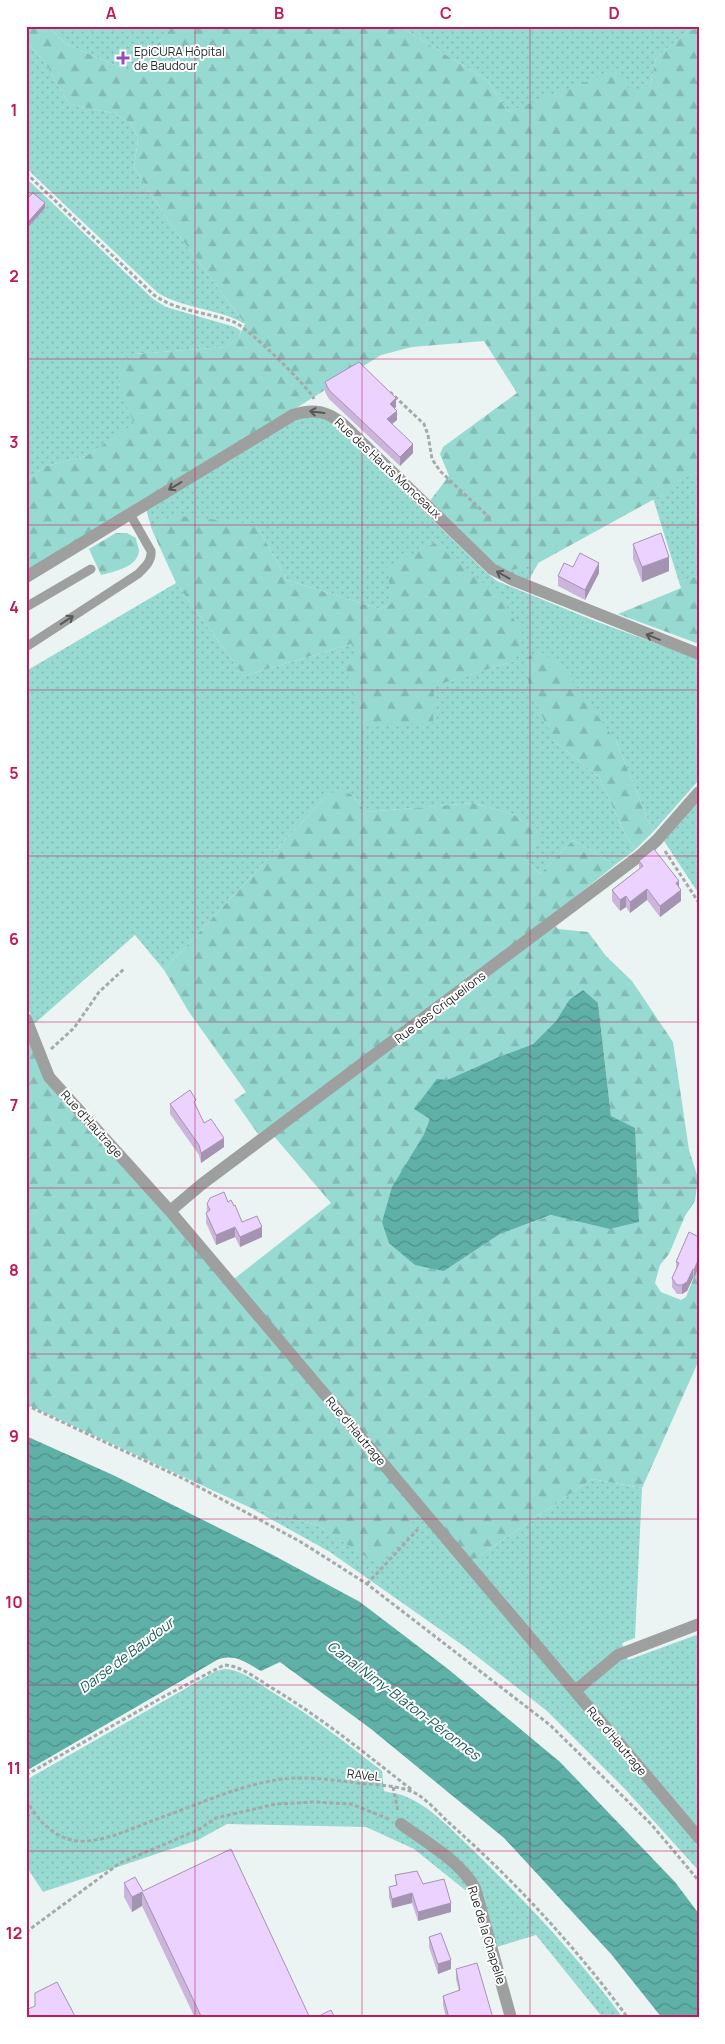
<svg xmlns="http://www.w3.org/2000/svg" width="725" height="2044" font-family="Manrope,sans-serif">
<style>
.grass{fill:url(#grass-dots)}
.forest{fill:url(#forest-firs);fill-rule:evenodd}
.water{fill:url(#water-waves)}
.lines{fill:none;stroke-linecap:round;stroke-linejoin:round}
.path{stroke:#a4aaa9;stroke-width:3;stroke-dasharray:4 2.5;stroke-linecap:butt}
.service{stroke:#9da09f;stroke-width:9}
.minor{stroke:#9da09f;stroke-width:12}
.wall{fill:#cbb5db}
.shaded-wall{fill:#a593b2}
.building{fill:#ecd2ff;stroke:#a593b2}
.oneway{stroke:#565958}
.grid{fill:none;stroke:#c2185b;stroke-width:1;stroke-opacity:0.55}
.poi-dot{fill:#944cbf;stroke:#fff;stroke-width:2}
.labels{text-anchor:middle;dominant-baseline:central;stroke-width:4;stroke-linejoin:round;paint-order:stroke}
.poi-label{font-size:12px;fill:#272a29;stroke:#fff;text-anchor:start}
.street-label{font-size:12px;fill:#272a29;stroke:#fff}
.water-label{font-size:14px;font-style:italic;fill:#1a5e58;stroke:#fff}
.neatline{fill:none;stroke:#c2185b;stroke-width:2}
.grid-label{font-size:16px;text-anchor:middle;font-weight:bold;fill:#c2185b}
</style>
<defs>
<pattern id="grass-dots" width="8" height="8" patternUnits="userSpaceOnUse" patternTransform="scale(1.25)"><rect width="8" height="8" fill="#97dad1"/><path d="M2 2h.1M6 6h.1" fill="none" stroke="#82bbb3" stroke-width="1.8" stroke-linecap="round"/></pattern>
<pattern id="forest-firs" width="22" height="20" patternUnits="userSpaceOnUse" patternTransform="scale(1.25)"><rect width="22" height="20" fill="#97dad1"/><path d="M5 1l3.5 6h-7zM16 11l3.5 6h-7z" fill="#82bbb3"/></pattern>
<pattern id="water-waves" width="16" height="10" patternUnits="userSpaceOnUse" patternTransform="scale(1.25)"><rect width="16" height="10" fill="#5fb1a8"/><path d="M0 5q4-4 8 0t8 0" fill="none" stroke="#4e9089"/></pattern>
</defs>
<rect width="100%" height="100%" fill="#ecf4f3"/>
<!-- grass -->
<path class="grass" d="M48,26h125l-40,47 -67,-29z
M399,26h300v2l-11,3 -32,27 -6,29 -20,4 -77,5 -45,16 -21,-32z
M26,41l20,23 21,37 9,5 38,7 18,11 6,16 -4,27 30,48 81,109c-27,-16 -61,-15 -87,-31l-132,-125z
M26,178l127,121 13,8 69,20 6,4 -2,5 -13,11 -92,7 -15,29 16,41 -49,32 -40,10 -20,14z
M312,415l21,8 154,150 10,8 98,40 104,38v121l-46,52 -37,-91 -63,-1 46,37 28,61 9,11 -21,16 -42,-25 -33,34 -16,-15 19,-22 -28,-22 -42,-12 -107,9 -15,-18 -22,-1 -165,177 -29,-35 -101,89 -8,-21v-332l150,-88 68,93 107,-32 6,8 76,34 81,-25 -122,-58 -12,6 -93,-29 -31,-56 -91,-5 -13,11 -6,-21 152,-90z
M699,471v104l-20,7 -26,-84 24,-12v-5z
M539,562l-11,19 -23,-9z
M699,800v94l-35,-53z
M592,1479l50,9 -7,150 -13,5 6,17 71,-26v237l-75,-83 -77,-77 -82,-64 -135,-95 -79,-44 66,17 62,39 46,-58 47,55z
M224,1669c16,0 32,12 45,21 40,24 76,52 113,81l2,20c8,2 18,3 25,7 23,10 47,36 65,53 53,52 105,107 149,167h-20l-67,-83 -39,12 -19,-59 -13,2 -51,-41 -48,-22 -139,-3 -29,16 -155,52 -17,-26v-86l190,-109z"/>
<!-- forest -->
<path class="forest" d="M26,26h22l18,18 67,29 40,-47h226l88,54 21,32 106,-41 16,19 20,-3 6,-29 32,-27 11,-3v443l-21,10v5l-138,76 -35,10 -17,-12 -59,-58 20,-26 -9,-22 3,-7 74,-54 -33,-52 -72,6 -31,8 -355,222v-97l20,-14 40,-10 48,-32c-7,-19 -19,-40 -15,-60l15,-10 92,-7 13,-11 6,-12 -81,-109 -30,-48 4,-27 -6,-16 -18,-11 -39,-7 -8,-5 -21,-37 -20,-23z
M180,516l76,8 31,56 93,29 12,-6 -5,-36 48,-24 66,55 22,37 -9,26 -80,25 -1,37 -72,1 -15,-55 10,-16 -5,-9 -107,32 -68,-93 -24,-53 13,-11z
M116,533h11l9,5c0,4 3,9 3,12 0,17 -26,22 -38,25l-12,-26z
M699,575v69l-81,-30 63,-26 -2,-6z
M540,651l23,18 53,72 37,91 -17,17 -9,-11 -28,-61 -46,-37 -24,-53 -3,-29z
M342,791l9,3 15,18 107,-9 42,12 29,22 -20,22 16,15 33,-34 42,25 -66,53 9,11 30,3 18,24 26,25 41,61 16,108 9,28 -3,23 -10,15 -16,38 -9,11 -5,18 6,9 20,8 5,-3 13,-32v95l-57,128 -50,-9 -120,82 -47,-54 -46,58 -62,-40 -66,-17 -225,-104v-385l16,44 188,219 101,-79 -64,-75 -9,6 -24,-34 12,-8 -57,-80 -25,-42 165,-177zM569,1000l29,3 13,113 -2,113 -57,-14 -52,19 -56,37 -21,-135 24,-56 54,-24 32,-12 23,-23z"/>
<!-- water -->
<path class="water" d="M583,990l15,13 13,113 24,12 4,94 -30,7 -58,-14 -51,19 -56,37 -29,-6 -26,-22 -7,-21 10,-35 31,-51 7,-17 -16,-10 23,-30 10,1 54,-24 32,-12 23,-23 13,-21z
M26,1436l87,39 158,79 89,48 88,67 112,93 115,120 24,32v104h-37l-51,-64 -107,-116 -133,-109 -91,-67 -19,9c-16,-9 -27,-18 -44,-11l-191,111z"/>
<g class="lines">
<!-- path -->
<path class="path" d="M26,173l128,122c24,17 53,17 80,27 12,4 75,65 80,77
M390,392l34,32 4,11 4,24 8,12 51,48
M665,851l34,52
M51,1049l23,-21 25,-36 25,-23
M26,1085l10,-4
M26,1405l160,75 115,62 66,42 183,141 101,99 48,57
M367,1584l51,-55
M26,1775l137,-78 61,-32c18,1 33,14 48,23 50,30 94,66 140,102
M393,1787l5,24
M26,1800c12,20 27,38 51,41 27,2 55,-13 80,-22 40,-14 82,-34 125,-40 25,-3 51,1 75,4 19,2 39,2 56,9 10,4 26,21 34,29 67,59 128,125 181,197
M26,1816l7,-3
M26,1932l94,-69 78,-33 18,-12 60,-14 39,-2 36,2 38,15"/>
<!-- service -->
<path class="service" d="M26,607l65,-38
M26,647l112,-73c7,-7 14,-13 13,-23l-21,-37"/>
<!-- minor -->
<path class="minor" d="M26,577l267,-162c20,-7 35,-4 51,10l148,144 21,11 186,74
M26,1019l23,58 121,134 529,627
M170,1211l32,-27 440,-330 15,-14 42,-48
M575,1691l43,-36 81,-31
M401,1824c26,19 58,36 74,64l36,130"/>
</g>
<!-- wall -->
<path class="wall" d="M26,200l19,8 -16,18 -3,-2z
M325,382l71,25 -2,2 3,11 -5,4 21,29 -13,13 -71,-67 -4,-7z
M633,544l36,27 -27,11 -9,-23z
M573,567l26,6 -14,27 -27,-14v-10z
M639,861l40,26 2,14 -21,16 -13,-17 -17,13 -4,-6 -6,4 -8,-10v-11l27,-21z
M170,1104l26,3 8,16 20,24 -23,16 -2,-8 -29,-41z
M228,1202l14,20 20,15 -22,10 -5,-10 -19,8 -10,-22 1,-19z
M699,1237l-5,41h-1l-6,13 -5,3h-5l-5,-7v-9l4,-9v-7z
M395,1875l28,9 28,28 -33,9 -6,-18 -20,5 -3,-11v-10l7,-2z
M124,1883l19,8 167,127h-115l-53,-112 -10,6 -8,-15z
M429,1937l22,32 -13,5 -9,-27z
M456,1969l37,49h-47l-3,-13v-9l16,-5 -3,-12z"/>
<!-- shaded-wall -->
<path class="shaded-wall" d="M45,203v5l-16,18v-5z
M396,398v9l-6,7v-10z
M397,411v9l-10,8v-9z
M413,444v9l-13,13v-9z
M669,557v14l-27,11v-15z
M599,563v10l-14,27v-10z
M679,881v10l2,-1v11l-21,16v-11l16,-23z
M647,889v11l-17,13v-11z
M626,896v11l-6,4v-11z
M224,1138v9l-23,16v-10z
M235,1227v10l-19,8v-10z
M262,1227v10l-22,10v-10z
M699,1258v9l-5,11v-8z
M693,1269v9l-6,13 -5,3v-9z
M142,1892v14l-10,6v-15z
M412,1893v10l-20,5v-9z
M451,1903v9l-33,9v-9z
M451,1960v9l-13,5v-10z"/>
<!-- building -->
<path class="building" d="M33,193l12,10 -16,18 -3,-2v-19z
M359,362l37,36 -6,6 7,7 -10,8 26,25 -13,13 -71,-67 -4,-8z
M661,533l8,24 -27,10 -9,-23z
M580,553l19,10 -14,27 -27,-14 6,-13 9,4z
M654,849l25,32 -3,2 5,7 -21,16 -13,-17 -17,13 -4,-6 -6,4 -8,-10 31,-24 -4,-5z
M190,1090l6,10 -2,2 10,21 7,-4 13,19 -23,15 -2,-8 -29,-41z
M224,1192l4,10 3,-2 3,6 1,-1 7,17 15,-6 5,11 -22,10 -5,-10 -19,8 -10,-22 4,-3 -3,-6 3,-6z
M689,1232l10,5v21l-5,12 -1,-1 -6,13 -5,3h-5l-5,-7 7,-15 -3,-1z
M231,1849l79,169h-108l-60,-126 -10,5 -8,-14 11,-6 8,14z
M417,1871l6,13 21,-5 7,24 -33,9 -6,-19 -20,6 -3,-12 8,-2 -2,-10z
M441,1933l10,27 -13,4 -9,-27z
M477,1963l16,55h-44l-6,-22 17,-6 -4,-21z
M57,1982l19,36h-50v-8l9,-4v-13z
M331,2010l4,8h-20z"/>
<!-- one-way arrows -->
<defs><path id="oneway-shaft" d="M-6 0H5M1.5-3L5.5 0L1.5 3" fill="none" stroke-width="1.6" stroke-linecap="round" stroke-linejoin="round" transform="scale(1.25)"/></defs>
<g class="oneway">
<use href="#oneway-shaft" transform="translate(317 412) rotate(-173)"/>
<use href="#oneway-shaft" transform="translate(175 486) rotate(149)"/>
<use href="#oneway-shaft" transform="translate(503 575) rotate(-151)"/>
<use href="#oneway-shaft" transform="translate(67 620) rotate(-33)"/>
<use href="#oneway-shaft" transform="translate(653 637) rotate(-158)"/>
</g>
<!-- grid -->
<path class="grid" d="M195,26v1992M362,26v1992M530,26v1992M26,193h673M26,359h673M26,525h673M26,690h673M26,856h673M26,1022h673M26,1188h673M26,1354h673M26,1519h673M26,1685h673M26,1851h673"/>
<!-- markers -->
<path class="poi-dot" d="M120.5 50.5h5v5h5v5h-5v5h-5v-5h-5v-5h5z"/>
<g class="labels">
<!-- poi labels -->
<g class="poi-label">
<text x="134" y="51">EpiCURA Hôpital<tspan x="134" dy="14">de Baudour</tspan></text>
</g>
<!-- street labels -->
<g class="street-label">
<text transform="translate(388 468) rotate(43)">Rue des Hauts Monceaux</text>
<text transform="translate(440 1007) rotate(-37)">Rue des Criquelions</text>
<text transform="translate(92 1124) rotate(48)">Rue d'Hautrage</text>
<text transform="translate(356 1431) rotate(50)">Rue d'Hautrage</text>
<text transform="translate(617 1741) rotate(50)">Rue d'Hautrage</text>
<text transform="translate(364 1775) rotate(6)">RAVeL</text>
<text transform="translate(487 1935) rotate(73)">Rue de la Chapelle</text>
</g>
<!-- water labels -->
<g class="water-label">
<text transform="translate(126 1655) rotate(-37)">Darse de Baudour</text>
<text transform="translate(404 1700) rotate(37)">Canal Nimy-Blaton-Péronnes</text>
</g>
</g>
<!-- border -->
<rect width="725" height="2044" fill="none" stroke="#ffffff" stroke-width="55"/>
<rect x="28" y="28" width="670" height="1988" class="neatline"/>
<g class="grid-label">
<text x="111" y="19">A</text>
<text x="279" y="19">B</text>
<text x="446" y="19">C</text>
<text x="614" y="19">D</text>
<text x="14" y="116">1</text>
<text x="14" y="282">2</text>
<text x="14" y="448">3</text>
<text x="14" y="613">4</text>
<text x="14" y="779">5</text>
<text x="14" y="945">6</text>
<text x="14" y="1111">7</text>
<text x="14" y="1276">8</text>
<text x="14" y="1442">9</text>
<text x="14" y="1608">10</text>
<text x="14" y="1774">11</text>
<text x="14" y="1939">12</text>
</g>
</svg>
